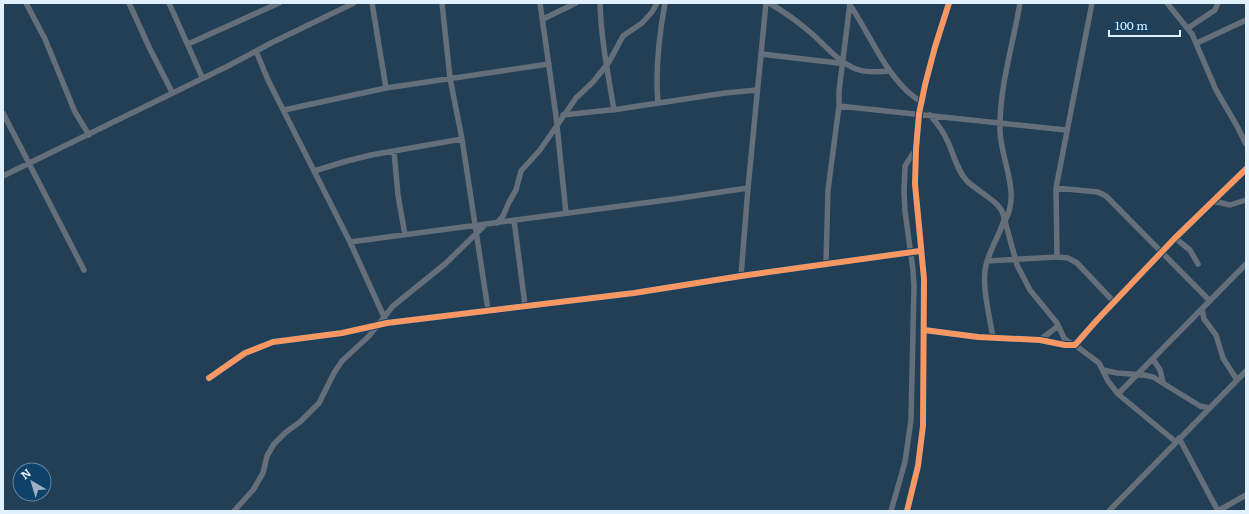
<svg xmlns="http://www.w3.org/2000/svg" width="1249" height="514" font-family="Literata,serif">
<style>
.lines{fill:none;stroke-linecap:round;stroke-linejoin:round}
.minor{stroke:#656f79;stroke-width:5.5}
.cycleway-casing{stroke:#0f4269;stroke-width:8}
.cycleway{stroke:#f99763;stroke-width:6}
</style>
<rect width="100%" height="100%" fill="#233f55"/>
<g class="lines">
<!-- minor -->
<path class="minor" d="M26,3l19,36 30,73 14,23
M129,3l21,46 22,43
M169,3l33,74
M372,3l14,85
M442,3l8,75 12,61 26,171
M540,3l16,113 10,97
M600,3c1,36 8,71 14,107
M769,3c14,8 28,18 41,29 14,12 28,30 46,37 10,4 23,3 34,2
M1020,3c-7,42 -21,85 -20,128 1,30 21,61 5,90l12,44 13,25 27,33 7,15 3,3 8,4 24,18 9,18 10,13 58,48
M1167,3l25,31 24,56 21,36 9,18
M850,5c19,28 32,62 57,86 4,4 9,7 14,11
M543,19l33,-16
M1188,28l27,-18 3,-7
M1197,43l49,-23
M188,44l91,-41
M256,51l12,29 82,162 35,77
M761,54l77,9 5,-1
M658,103c-3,-33 1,-67 7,-100
M839,106l227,24
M284,110l102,-22 163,-24
M3,113l81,157
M563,115l56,-6 106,-16 32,-3
M930,115c6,7 13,16 17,25 7,14 9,29 20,41 11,11 37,22 37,38 0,4 -3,8 -4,12 -5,11 -11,22 -14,34 -5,19 4,53 7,73
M394,151l4,44 7,40
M314,171l33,-10 24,-6 91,-16
M3,176l225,-110 43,-23 83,-40
M1056,188l42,4 8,4 104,105
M1213,201l17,4 16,-5
M514,220l11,85
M497,223l6,-7 6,-14 7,-12 5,-19 19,-21 36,-52 17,-16 16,-20 14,-26 19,-13 10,-11 5,-9
M1175,238l15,12 8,14
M350,242l324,-43 74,-11
M1057,257l-1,-69 36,-185
M987,261l70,-4 11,1 9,5 37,39
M826,263l2,-73 11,-84v-15l11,-88
M741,276l7,-88 18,-185
M1202,309l2,10 12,16 7,23 14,22
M924,330l54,7 62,3 25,5h10l22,-25 77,-81 72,-70
M1040,340l18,-14
M1153,359l7,11 3,12
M1103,370l14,3 27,2 9,2 47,29 10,2
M209,378l36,-25 28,-11 69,-9 45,-10 247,-30 107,-17 179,-25
M1118,394l128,-130
M1179,438l39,73
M234,511l19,-21 10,-17 4,-17 7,-12 12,-12 14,-10 19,-19 15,-30 8,-12 27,-25 24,-30 52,-42 40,-39
M891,511l14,-49 6,-42 3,-134 -1,-16 -8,-59 -1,-19 1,-26 11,-17
M907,511l11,-45 5,-40 1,-147 -9,-95 1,-35 3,-35 6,-29 10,-38 14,-44
M1109,511l137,-140
M1218,511l28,-16"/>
<!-- cycleway casing -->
<g class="cycleway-casing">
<path id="cycleway" d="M924,330l54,7 62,3 25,5h10l22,-25 77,-81 72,-70
M209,378l36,-25 28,-11 69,-9 45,-10 247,-30 107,-17 179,-25
M907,511l11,-45 5,-40 1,-147 -9,-95 1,-35 3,-35 6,-29 10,-38 14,-44"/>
</g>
<!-- cycleway -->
<use href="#cycleway" class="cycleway"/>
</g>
<!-- border -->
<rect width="1249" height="514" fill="none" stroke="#e1f0ff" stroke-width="8"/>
<!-- north arrow -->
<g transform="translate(32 482) rotate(322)"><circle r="19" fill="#0f4269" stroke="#6388a5"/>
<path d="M0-3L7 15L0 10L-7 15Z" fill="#9eb2c4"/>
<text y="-6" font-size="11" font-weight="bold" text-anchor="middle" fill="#e1f0ff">N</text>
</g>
<!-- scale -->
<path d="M1109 30v6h71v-6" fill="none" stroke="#e1f0ff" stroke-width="2"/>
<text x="1115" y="30" font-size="12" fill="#e1f0ff" stroke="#0f4269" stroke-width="3" paint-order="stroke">100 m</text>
</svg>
